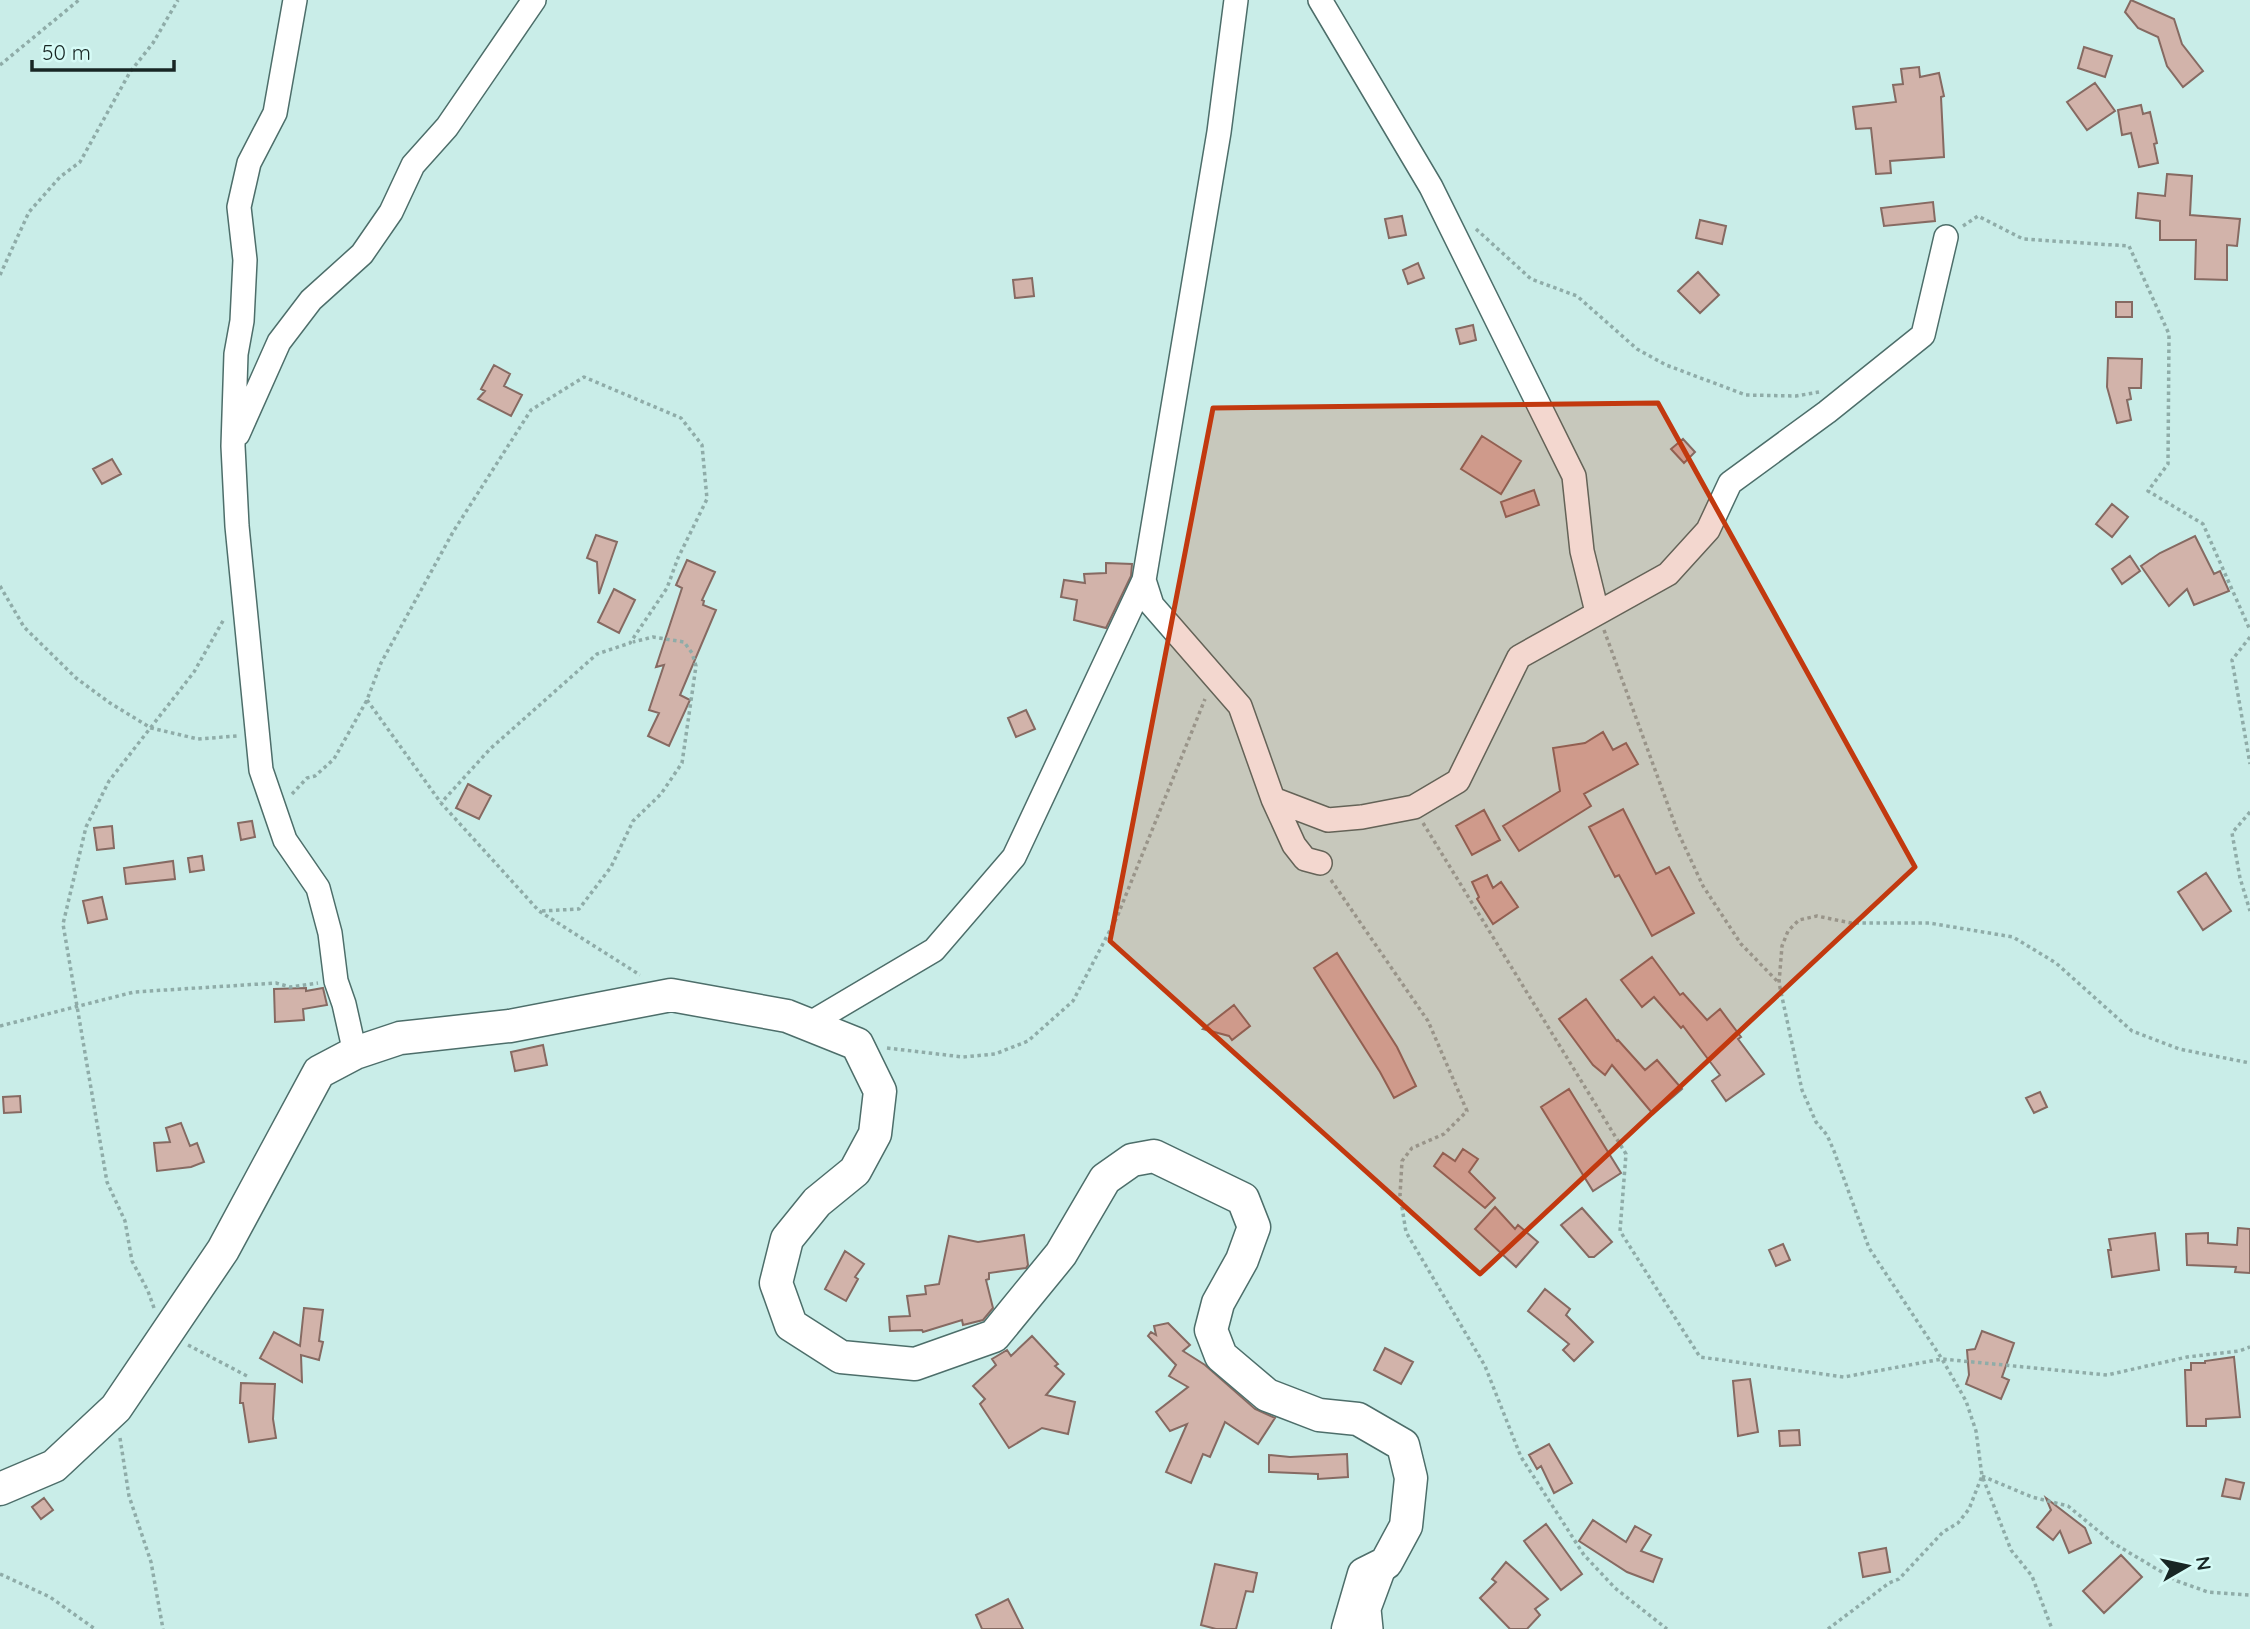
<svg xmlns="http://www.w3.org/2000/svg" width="2250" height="1629" font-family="Quicksand,sans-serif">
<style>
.building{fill:#d2b3aa;stroke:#866a62;stroke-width:2}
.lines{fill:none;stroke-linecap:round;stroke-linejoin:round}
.street-casing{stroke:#4d6e6a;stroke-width:26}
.secondary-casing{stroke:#4d6e6a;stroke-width:35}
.path{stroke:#8faca8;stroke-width:3.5;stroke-dasharray:3.5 3.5;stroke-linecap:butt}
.street{stroke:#fff;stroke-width:23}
.secondary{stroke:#fff;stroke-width:32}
.marked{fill:#c2390f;fill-opacity:0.2;stroke:#c2390f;stroke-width:5;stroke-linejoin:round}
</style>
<rect width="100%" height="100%" fill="#c9ede8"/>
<!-- building -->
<path class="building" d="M2131,0l43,19 8,25 21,27 -20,16 -16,-21 -9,-29 -20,-9 -13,-16z
M2084,47l28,9 -7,21 -27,-9z
M1919,67l1,10 19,-4 5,23 -3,1 3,60 -54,4 1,12 -15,1 -5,-46 -15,1 -3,-22 43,-5 -3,-17 10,-1 -2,-15z
M2095,83l20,28 -28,19 -20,-28z
M2141,105l2,9 7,-2 7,31 -3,1 4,19 -19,4 -8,-34 -9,2 -4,-25z
M2167,174l25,2 -2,39 50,4 -3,27 -10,-1v35l-32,-1 1,-39h-36v-19l-24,-3 2,-25 27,3z
M1933,202l2,19 -51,5 -3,-18z
M1402,216l4,19 -17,3 -4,-19z
M1700,220l26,6 -4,18 -26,-6z
M1418,263l6,15 -16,6 -5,-14z
M1698,272l21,23 -19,18 -22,-22z
M1032,278l2,18 -19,2 -2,-18z
M2116,302h16v15h-16z
M1473,325l3,15 -16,4 -4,-15z
M2108,358l34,1 -1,29h-12l2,11 -4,1 4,20 -14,3 -10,-36z
M494,365l16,9 -6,12 18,9 -11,21 -33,-17 7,-8 -4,-2z
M1482,436l39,25 -20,33 -40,-25z
M1683,439l12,13 -11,11 -13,-14z
M112,459l9,15 -19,10 -9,-15z
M1534,490l5,15 -33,12 -5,-15z
M2112,504l16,13 -16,20 -16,-13z
M596,535l21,7 -18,52 -2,-32 -10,-4z
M2195,536l19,38 6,-3 9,20 -35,14 -7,-16 -18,17 -28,-40 19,-13z
M2130,556l10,15 -18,13 -10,-15z
M687,560l28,12 -13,28 2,1 -1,4 13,5 -36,85 10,5 -21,46 -21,-10 11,-23 -10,-3 15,-45 -8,2 26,-79 -6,-3z
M1106,563l26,1 -1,12 -25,52 -32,-8 3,-20 -16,-3 3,-17 21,3 -1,-9 22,-1z
M614,589l21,11 -16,33 -21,-11z
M1026,710l9,19 -19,8 -8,-19z
M1603,732l10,18 13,-7 12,21 -54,30 7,12 -72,45 -16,-25 57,-35 -7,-43 32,-5z
M468,784l23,12 -12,23 -23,-11z
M1623,809l33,65 13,-7 25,46 -42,23 -33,-61 -4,2 -26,-50z
M1484,810l16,30 -28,15 -16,-29z
M252,821l3,16 -14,3 -3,-17z
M112,826l2,22 -17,2 -3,-22z
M202,856l2,14 -14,2 -2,-14z
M173,861l2,18 -49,5 -2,-16z
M2206,873l25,38 -28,19 -25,-38z
M1487,875l6,13 8,-6 17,25 -25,17 -16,-25 2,-2 -7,-15z
M102,897l5,22 -19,4 -5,-22z
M1337,953l60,94 19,39 -22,12 -14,-26 -66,-104z
M1652,957l28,38 3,-2 24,27 13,-11 21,28 -3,2 26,35 -38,27 -14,-20 8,-6 -37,-49 -2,2 -27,-31 -12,10 -21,-27z
M306,988v3l17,-3 4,17 -24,4 1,11 -29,2 -1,-33z
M1586,999l31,42 1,-1 27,30 12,-10 25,29 -29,25 -41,-49 -7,10 -12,-10 -34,-46z
M1234,1005l16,21 -18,14 -3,-4 -26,-7z
M543,1045l4,20 -32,6 -4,-19z
M1569,1089l52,84 -28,18 -52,-84z
M2040,1092l7,15 -13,6 -8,-15z
M20,1096l1,16 -17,1 -1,-16z
M181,1123l9,23 7,-3 7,19 -13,5 -34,4 -3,-28 16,-1 -4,-14z
M1463,1149l15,10 -9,13 26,26 -10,10 -51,-42 9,-13 12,8z
M1495,1207l20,22 3,-4 20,17 -22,25 -41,-38z
M1582,1208l30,34 -18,15h-5l-28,-32z
M2238,1228l12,1v44l-15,-1 1,-5 -49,-2 -1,-31 22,-1v10l29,2z
M2155,1233l4,37 -47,7 -4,-27h3l-2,-11z
M1024,1235l4,30 -2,3 -37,5v6l-3,1 7,28 -10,12 -20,5 -1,-5 -39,12 -1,-2 -32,1 -1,-14 21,-1 -3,-20 19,-2 -1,-8 14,-2 10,-48 29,6z
M1783,1244l7,16 -14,6 -7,-16z
M845,1251l19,13 -9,13 3,2 -12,22 -21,-12z
M1545,1289l25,20 -4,6 27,27 -19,19 -11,-11 6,-6 -41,-33z
M304,1308l19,2 -4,31 4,1 -4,18 -18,-5 1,27 -42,-24 14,-26 26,14z
M1168,1323l22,22 -7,6 22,14 50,44 20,9 -17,26 -33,-22 -15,35 -7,-3 -12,29 -25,-11 21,-48 -17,7 -14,-19 32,-25 -19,-11 7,-11 -28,-29 3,-4 5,3 -2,-9z
M1982,1331l32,12 -12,34 7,3 -8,19 -35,-15 3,-9 -2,-25 8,-1z
M1032,1336l26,28 -3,2 9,8 -18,21 29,7 -7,32 -26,-6 -33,20 -29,-44 5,-5 -12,-13 23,-21 -4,-6 15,-9 4,6z
M1385,1348l28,14 -12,22 -27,-14z
M2234,1357l6,60 -34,2v7h-19l-2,-56h6v-7h14v-2z
M1750,1379l8,53 -20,4 -5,-55z
M241,1383l34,1 -2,35 3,19 -27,4 -6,-39h-3z
M1799,1430l1,15 -20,1 -1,-15z
M1549,1444l23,39 -18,10 -13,-27 -4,3 -8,-14z
M1347,1454l1,23 -30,2v-5l-49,-2v-17l21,2z
M2226,1479l18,4 -4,16 -18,-3z
M44,1498l9,12 -12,9 -9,-12z
M2046,1498l39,30 6,15 -22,10 -9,-22 -7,9 -16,-13 14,-17z
M1593,1520l33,22 9,-16 16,9 -10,16 21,8 -9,23 -26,-10 -48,-31z
M1546,1524l36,50 -21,16 -37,-49z
M1886,1548l4,24 -27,5 -4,-24z
M2121,1555l21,22 -38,36 -21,-22z
M1506,1562l42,37 -13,10 5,6 -13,14h-17l-30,-31 16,-16 -4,-3z
M1215,1564l42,9 -4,19 -7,-1 -10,38h-20l-15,-4z
M1008,1599l15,30h-41l-6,-14z"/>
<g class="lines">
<!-- street casing -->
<g class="street-casing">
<path id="street" d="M295,0l-20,113 -26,50 -10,44 6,53 -3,61 -6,33 -3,92 4,80 24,244 24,70 33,48 12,45 6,48 8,23 11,49
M1320,0l111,187 143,289 8,75 15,61
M238,434l41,-92 32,-42 51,-46 29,-42 22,-47 34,-38 87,-127
M1144,580l8,25 88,101 33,93 21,46 11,14 15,4
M1273,799l55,21 34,-3 52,-10 44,-26 61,-124 149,-83 40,-44 22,-47 97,-71 96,-77 23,-98
M809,1024l125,-74 80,-93 130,-277 75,-448 17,-132
M1371,1629l-2,-20 17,-46"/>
</g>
<!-- secondary casing -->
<g class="secondary-casing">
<path id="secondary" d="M0,1489l54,-23 62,-58 107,-158 96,-178 36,-19 45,-15 110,-12 161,-31 116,21 70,28 23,47 -5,43 -20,37 -38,31 -30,37 -11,44 15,42 50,32 74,7 79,-28 67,-82 44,-75 27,-19 22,-4 89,43 11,28 -12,33 -24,43 -7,27 10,26 46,39 52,20 39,4 45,26 8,33 -5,48 -20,37 -22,11 -16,55"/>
</g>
<!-- path -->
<path class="path" d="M0,65l79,-65
M1963,226l15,-10 45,23 106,7 40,88 -1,130 -20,27 55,33 47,106
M1476,229l55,50 46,17 60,53 29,16 80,30 50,1 23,-4
M0,275l29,-63 31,-35 20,-15 50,-90 23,-29 25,-43
M0,586l24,41 52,51 34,25 41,25 47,11 39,-3
M1604,630l73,200 26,56 38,58 38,39
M2250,637l-18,23 18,104
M367,700l74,103 98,108 101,64
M292,794l15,-16 8,-2 19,-17 33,-59 14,-37 72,-131 78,-122 53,-33 97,41 21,27 5,54 -29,59 -11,30 -37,55 -33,11 -107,95 -49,54
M2250,812l-18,21 8,45 10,33
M1423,823l203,331 -6,77 80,126 144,20 98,-18 165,16 80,-18 52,-6 11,-4
M1331,880l97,141 39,90 -23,23 -32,14 -10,13 -2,34 6,37 79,134 36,91 63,98 31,33 52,41
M542,911l37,-2 32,-42 22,-46 28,-27 21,-31 14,-97 -4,-13 -8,-11 -31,-5 -20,5
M0,1026l134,-34 142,-9 14,4 28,-4
M887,1048l76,9 32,-3 33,-13 45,-40 44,-84 88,-218
M154,1308l-6,-17 -16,-30 -7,-40 -18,-39 -44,-258 23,-97 23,-46 85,-109 30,-53
M188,1345l59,31
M120,1438l9,58 22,66 12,67
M1982,1476l50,21 36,9 45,37 64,38 31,11 42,3
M1983,1478l28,72 21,26 20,53
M0,1574l50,23 45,32
M1828,1629l61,-46 10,-4 44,-47 15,-9 11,-14 13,-33 -6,-45 -10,-30 -24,-42 -73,-111 -35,-97 -7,-16 -11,-13 -14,-32 -23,-107 3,-37 6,-15 11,-11 18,-4 34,7h78l84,14 43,26 76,68 47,18 71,14"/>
<!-- street -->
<use href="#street" class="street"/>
<!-- secondary -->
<use href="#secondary" class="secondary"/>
</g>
<!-- marked area -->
<path class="marked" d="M1658,403l257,464 -435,407 -370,-333 103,-533z"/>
<!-- north arrow -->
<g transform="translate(2187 1566) rotate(81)" stroke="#d6fbf6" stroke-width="5" paint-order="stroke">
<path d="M0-5L12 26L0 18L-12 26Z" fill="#182624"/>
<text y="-10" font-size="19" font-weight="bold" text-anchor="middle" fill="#182624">N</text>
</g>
<!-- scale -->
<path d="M32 60v10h142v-10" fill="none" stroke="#182624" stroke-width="3.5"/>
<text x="42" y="60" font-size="21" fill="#182624" stroke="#d6fbf6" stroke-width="5" paint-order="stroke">50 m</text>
</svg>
